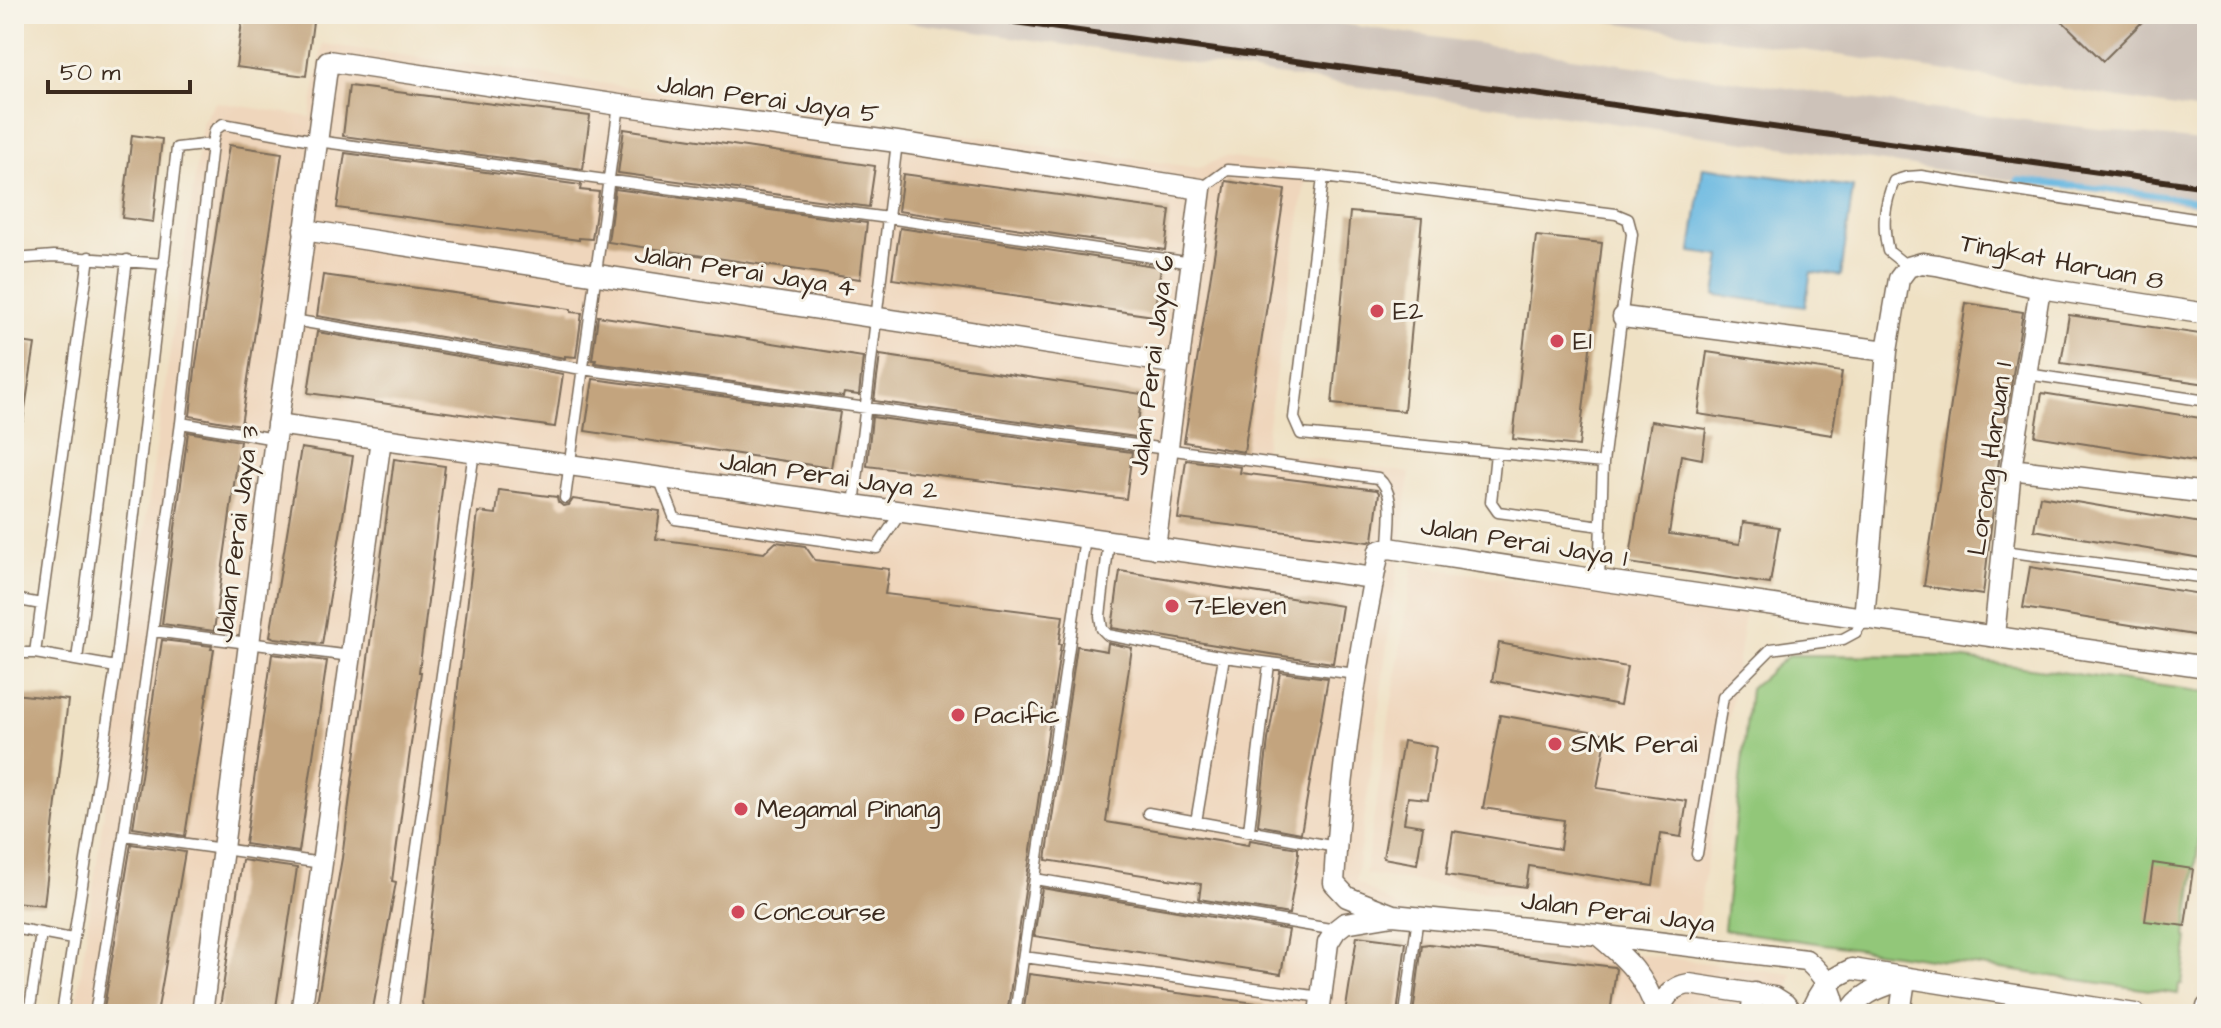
<svg xmlns="http://www.w3.org/2000/svg" width="2221" height="1028" font-family="'Architects Daughter',sans-serif">
<style>
.built{fill:#efd6bc}
.industrial{fill:#cdc2b9}
.green{fill:#92c779;stroke:#66784c;stroke-width:2}
.water{fill:#66b7e1;stroke:#507080;stroke-width:2}
.lines{fill:none;stroke-linecap:round;stroke-linejoin:round}
.stream{stroke:#66b7e1;stroke-width:6}
.building{fill:#c3a47e}
.lane-casing{stroke:#7a6a58;stroke-width:13}
.street-casing{stroke:#7a6a58;stroke-width:23}
.lane{stroke:#fff;stroke-width:10}
.street{stroke:#fff;stroke-width:20}
.rail{stroke:#3b2a1e;stroke-width:6}
.poi-dot{fill:#d1495b;stroke:#f7f3e8;stroke-width:3}
.labels{text-anchor:middle;dominant-baseline:central;stroke-width:6;stroke-linejoin:round;paint-order:stroke}
.street-label{font-size:26px;fill:#3b2a1e;stroke:#f7f3e8}
.poi-label{font-size:26px;fill:#3b2a1e;stroke:#f7f3e8;text-anchor:start}
</style>
<rect width="100%" height="100%" fill="#f7f3e8"/>
<filter id="ink" filterUnits="userSpaceOnUse"><feTurbulence type="fractalNoise" baseFrequency=".0125" numOctaves="2"/><feDisplacementMap in="SourceGraphic" scale="16" xChannelSelector="R" yChannelSelector="G"/><feConvolveMatrix kernelMatrix="1 2 1 2 8 2 1 2 1" color-interpolation-filters="sRGB"/></filter>
<filter id="wash" filterUnits="userSpaceOnUse"><feTurbulence type="fractalNoise" baseFrequency=".006" numOctaves="4" result="noise"/><feDisplacementMap in="SourceGraphic" scale="32" xChannelSelector="R" yChannelSelector="G"/><feGaussianBlur stdDeviation="1.8" result="paint"/><feColorMatrix in="noise" values="0 0 0 0 0 0 0 0 0 0 0 0 0 0 0 0 0 1.4 0 .05"/><feComposite in="paint" operator="in"/></filter>
<g filter="url(#wash)">
<rect width="100%" height="100%" fill="#efe1c4"/>
<!-- built -->
<path class="built" d="M323,44l876,124 26,-11 82,12 -43,282 146,22 -54,408 73,46 363,47 -7,40h-1710l128,-893 13,-19 94,15z
M1413,565l332,49 -48,309 -332,-49z"/>
<!-- industrial -->
<path class="industrial" d="M851,14h423l651,94 282,34v66z
M1557,14h650v98l-225,-36z"/>
<!-- green -->
<path class="green" d="M1789,655l153,1 265,36v90l-21,155 2,1 -6,46h-3l-1,10 -454,-64 26,-241z"/>
<!-- water -->
<path class="water" d="M1703,167l150,20 -12,89 -30,-4 -6,35 -90,-12 6,-39 -30,-4z"/>
<g class="lines">
<!-- stream -->
<path class="stream" d="M2017,180l125,13 65,10"/>
</g>
<g id="blocks">
<!-- building -->
<path class="building" d="M243,14h71l-8,62 -70,-9z
M2055,14h95l-47,47z
M349,86l241,30 -7,53 -240,-33z
M624,129l251,37 -6,41 -251,-34z
M132,135l30,4 -9,83 -31,-4z
M229,145l53,8 -41,272 -51,-9 5,-45z
M345,153l236,32 -1,5 19,2 -7,47 -13,-1v2l-242,-32z
M903,174l267,36 -5,40 -267,-39z
M1226,181l59,9 -41,262 -60,-10z
M615,189l252,34 -7,56 -252,-37z
M1350,212l72,6 -18,193 -72,-7z
M900,228l261,39 -7,49 -262,-37z
M1536,236l66,7 -23,203 -66,-7z
M323,275l248,34v3l11,1 -6,44 -11,-1v2l-248,-42z
M1966,303l57,9 -25,155 -15,128 -59,-9z
M2069,315l138,20v49l-146,-21z
M598,316l265,41 -4,38 -15,-2 -1,4 -248,-34 1,-3h-4z
M317,332l246,42 -8,53 -247,-34z
M14,341l21,3 -12,77 -9,-1z
M1707,352l135,20 -10,63 -134,-21z
M880,355l262,39 -6,43 -262,-36z
M593,379l247,33 -9,56 -246,-37z
M2042,393l165,26v44l-172,-27z
M872,417l260,35 -6,47 -259,-33z
M1651,421l55,8 -4,30 -21,-4 -12,79 71,10 3,-22 36,5 -9,57 -141,-21z
M188,432l52,9 -26,190 -52,-7z
M301,448l52,8 -31,188 -47,-6 -5,-2z
M394,459l51,7 -26,206h2l-29,209 4,1 -24,132h-57l27,-156z
M1186,460l55,7 -1,6 137,17 2,3 -6,47 -4,2 -191,-23z
M499,490l58,7 1,5 5,4 6,-1 4,-6 87,12 -4,28 108,14 12,-11 29,4 10,14 74,9 -4,25 178,22 -4,28h2l-54,370h-583l-2,-12 56,-490 18,2z
M2040,496l167,28v35l-173,-29z
M2030,567l177,28v42l-184,-29z
M1120,571l222,35 -9,57 -50,-7 -171,-28z
M162,640l50,6 -1,3h3l-29,187 -52,-8z
M1108,643l24,5 -26,174 143,23 1,-5 48,8v5h1l-10,61 -90,-15 2,-15 -155,-24 31,-214 30,5z
M1499,643l128,24 -7,38 -128,-24z
M272,654l55,7 -28,191 -54,-8z
M1280,672l48,6 -27,155 -43,-8 10,-85z
M14,694l54,6 -24,205 -30,-3z
M1500,715l107,19 -10,54 90,13 -6,36 -20,-3 -8,51 -124,-19 -3,21 -80,-12 7,-44 107,18 4,-29 -81,-12z
M1403,741l33,6 -8,52 -20,-2 -4,26 19,3 -6,38 -34,-6z
M131,844l54,8 -28,162h-54z
M242,860l55,8 -22,146h-56z
M2153,863l40,6 -8,57 -40,-5z
M1042,888l247,42 -8,44 -247,-38z
M1357,936l49,6 -9,72h-52z
M1429,944l185,23 2,2 -6,45h-197l9,-69z
M1029,974l235,30 -1,10h-240z"/>
</g>
</g>
<g filter="url(#ink)">
<use href="#blocks" fill-opacity="0" stroke="#7a6a58" stroke-width="2"/>
<g class="lines">
<!-- lane casing -->
<g class="lane-casing">
<path id="lane" d="M1323,177l-29,241 7,16 302,29
M1201,189l26,-19 96,7 293,37 12,5 4,15 -29,229 -4,117
M14,259l40,-3 110,8
M1908,267l-20,-16c-6,-25 -4,-46 6,-70l13,-4 14,-1 286,45
M293,320l289,49 796,109c19,16 11,47 11,70
M2027,374l180,27
M181,423l94,16
M1496,453l-5,49 7,10 103,14
M659,478l16,41 202,29 24,-36
M565,498l54,-393
M854,505l43,-363
M1109,541l-9,75 2,13 6,6 116,22 132,17
M2004,551l203,27
M14,599l27,5
M153,631l198,25
M14,653h21l81,14
M35,653l54,-396
M77,660l50,-400
M1148,813l188,34
M1196,822l28,-165
M1249,830l20,-166
M124,835l198,28
M1697,854l26,-157 48,-48 72,-10 13,-7 8,-13
M1035,879l301,51
M14,928l58,11
M1024,957l297,40
M29,1014l12,-81
M62,1014l54,-347 61,-519 35,-4
M95,1014l29,-179 57,-412 31,-279 3,-14 8,-6 94,17 571,77 304,45
M393,1014l81,-562
M1015,1014l70,-476
M1405,1014l13,-98"/>
</g>
<!-- street casing -->
<g class="street-casing">
<path id="street" d="M304,230l875,134
M1623,317l264,34
M277,424l1096,154
M2011,469l196,24
M1864,619l23,-268 12,-72 9,-12 14,-4 15,2 103,23 167,26
M1994,636l17,-167 29,-181
M1393,915l-46,-18 -13,-14c6,-111 23,-222 45,-332l10,-3 210,32 608,87
M1598,935c29,24 47,41 59,78
M202,1014l73,-575 18,-119 35,-259 291,44 278,37 304,47 -46,359
M301,1014l80,-575
M1319,1014l9,-71 8,-13 9,-7 48,-8 205,20 208,25c18,15 28,31 30,54
M1657,1014c8,-16 13,-27 32,-30l85,13 11,7 8,10
M1751,1014l3,-21
M1810,1014c9,-26 18,-34 42,-45l283,45
M1849,1014c11,-22 34,-27 56,-35
M1900,1014l5,-35
M2206,1014l1,-7"/>
</g>
<!-- lane -->
<use href="#lane" class="lane"/>
<!-- street -->
<use href="#street" class="street"/>
<!-- rail -->
<path class="rail" d="M956,14l1251,173"/>
</g>
</g>
<!-- markers -->
<g class="poi-dot">
<circle cx="1377" cy="311" r="8"/>
<circle cx="1557" cy="341" r="8"/>
<circle cx="1172" cy="606" r="8"/>
<circle cx="958" cy="715" r="8"/>
<circle cx="1555" cy="744" r="8"/>
<circle cx="741" cy="809" r="8"/>
<circle cx="738" cy="912" r="8"/>
</g>
<g class="labels">
<!-- street labels -->
<g class="street-label">
<text transform="translate(768 99) rotate(8)">Jalan Perai Jaya 5</text>
<text transform="translate(2062 262) rotate(11)">Tingkat Haruan 8</text>
<text transform="translate(745 271) rotate(9)">Jalan Perai Jaya 4</text>
<text transform="translate(1152 365) rotate(-83)">Jalan Perai Jaya 6</text>
<text transform="translate(1990 459) rotate(-82)">Lorong Haruan 1</text>
<text transform="translate(829 476) rotate(8)">Jalan Perai Jaya 2</text>
<text transform="translate(237 534) rotate(-83)">Jalan Perai Jaya 3</text>
<text transform="translate(1524 542) rotate(9)">Jalan Perai Jaya 1</text>
<text transform="translate(1618 912) rotate(7)">Jalan Perai Jaya</text>
</g>
<!-- poi labels -->
<g class="poi-label">
<text x="1393" y="311">E2</text>
<text x="1573" y="341">E1</text>
<text x="1188" y="606">7-Eleven</text>
<text x="974" y="715">Pacific</text>
<text x="1571" y="744">SMK Perai</text>
<text x="757" y="809">Megamal Pinang</text>
<text x="754" y="912">Concourse</text>
</g>
</g>
<!-- margin -->
<rect width="2221" height="1028" fill="none" stroke="#f7f3e8" stroke-width="48"/>
<!-- scale -->
<path d="M48 80v12h142v-12" fill="none" stroke="#3b2a1e" stroke-width="4"/>
<text x="60" y="80" font-size="24" fill="#3b2a1e" stroke="#f7f3e8" stroke-width="6" paint-order="stroke">50 m</text>
</svg>
